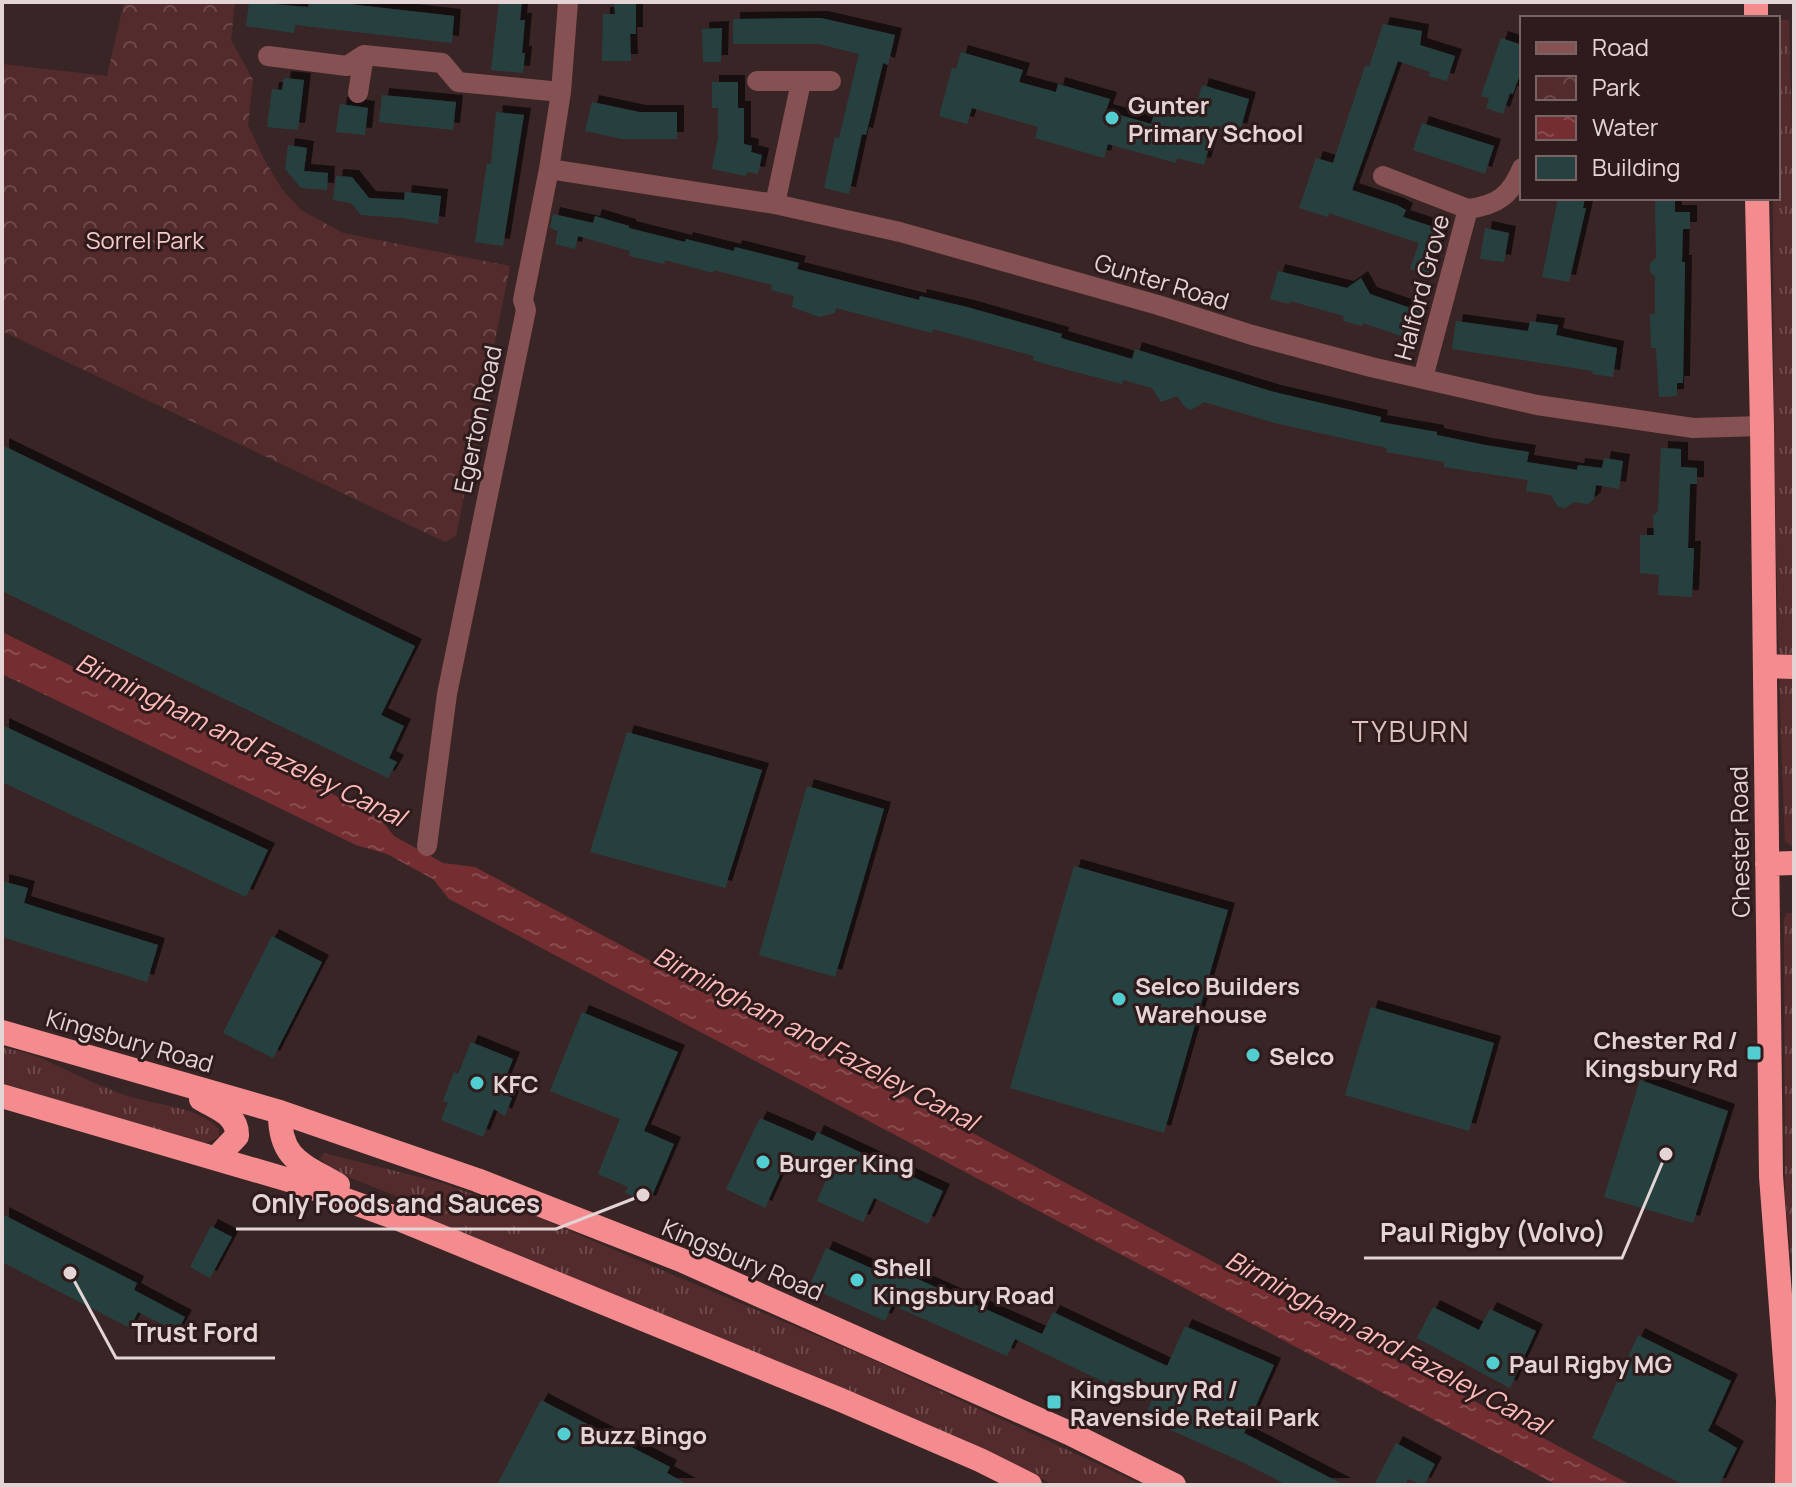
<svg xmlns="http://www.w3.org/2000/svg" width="1796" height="1487" font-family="Manrope,sans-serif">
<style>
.grass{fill:url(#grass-tufts)}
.park{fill:url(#park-crowns)}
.water{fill:url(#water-ripples)}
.building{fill:#274141;filter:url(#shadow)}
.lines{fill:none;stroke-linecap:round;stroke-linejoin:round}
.street{stroke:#865152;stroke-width:20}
.highway{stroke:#f48b8e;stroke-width:24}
.poi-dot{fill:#52cdd0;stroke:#2f1b1b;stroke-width:3}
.labels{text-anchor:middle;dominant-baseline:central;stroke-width:6;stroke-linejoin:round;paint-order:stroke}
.poi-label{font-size:24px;font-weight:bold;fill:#e3d5d5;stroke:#2f1b1b;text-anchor:start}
.park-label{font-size:24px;fill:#f6c9c9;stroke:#2f1b1b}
.street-label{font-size:24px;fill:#e3d5d5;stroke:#2f1b1b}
.water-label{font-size:26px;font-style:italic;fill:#febbbb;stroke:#2f1b1b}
.quarter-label{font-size:28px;letter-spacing:2px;fill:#dcc1c0;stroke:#2f1b1b}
.leader{fill:none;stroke:#e3d5d5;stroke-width:3}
.callout-dot{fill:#e3d5d5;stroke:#2f1b1b;stroke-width:3}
.callout-label{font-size:26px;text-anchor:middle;font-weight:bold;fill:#e3d5d5;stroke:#2f1b1b;stroke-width:6;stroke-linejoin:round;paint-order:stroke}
</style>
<defs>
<pattern id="grass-tufts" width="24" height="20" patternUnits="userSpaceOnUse" patternTransform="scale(2)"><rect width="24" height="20" fill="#542b2c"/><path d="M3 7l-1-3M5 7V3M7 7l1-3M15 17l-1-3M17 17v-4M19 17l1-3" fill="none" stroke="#6c494a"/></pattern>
<pattern id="park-crowns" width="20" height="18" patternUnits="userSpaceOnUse" patternTransform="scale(2)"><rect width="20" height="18" fill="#542b2c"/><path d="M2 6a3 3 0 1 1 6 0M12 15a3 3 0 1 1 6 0" fill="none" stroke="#6c494a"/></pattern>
<pattern id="water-ripples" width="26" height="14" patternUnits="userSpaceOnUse" patternTransform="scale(2)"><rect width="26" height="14" fill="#742e32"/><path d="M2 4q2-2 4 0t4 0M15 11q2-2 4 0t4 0" fill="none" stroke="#884b4f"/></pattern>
<filter id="shadow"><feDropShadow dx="7" dy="-7" stdDeviation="0" flood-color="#0009"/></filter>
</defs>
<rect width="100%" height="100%" fill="#392525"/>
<!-- grass -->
<path class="grass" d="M1778,20h11l5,196v631l-9,-5c-9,-214 -12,-429 -12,-644h5z
M1787,913h7v376l-9,-95 -1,-275z
M2,1047c15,4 33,7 47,15 24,11 48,23 73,32 32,12 72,10 97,35v8l-15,7 -202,-61z
M324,1153l115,29 93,33 335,142 276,128h-90l-41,-22 -588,-245 -23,-20 -70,-28 -11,-12z"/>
<!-- park -->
<path class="park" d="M124,2h111l-4,38 22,40 -5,45 16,34 19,32 18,19 42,23 167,33 -54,270 -11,6 -443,-211v-267l105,12z"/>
<!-- water -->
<path class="water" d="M2,632l365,179 15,10 12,15 49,27 32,4 1156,618h-74l-1108,-586 -16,-20 -46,-25 -31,-9 -354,-171z"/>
<!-- building -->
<path class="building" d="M249,2l59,5 1,-5h22l123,14 -2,27 -157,-18 -1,8 -48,-7z
M499,2h23l-2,18h5l-3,33h3l-2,20 -32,-3z
M614,2h22v32h-6l1,27h-29l1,-47h12z
M821,18l74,17 -7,30 -5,-2 -17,72 -4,-1 -13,60 -25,-6 11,-51 4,1 20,-84 -40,-10h-86v-25z
M1383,24l39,7 -2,14 35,11 -8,25 -18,-5 1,-4 -32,-11 -46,129 45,15 9,5 -3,7 40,13 -15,45 -18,-6 9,-26 -90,-30 -1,4 -29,-9 17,-50 17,5 32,-97 4,1z
M722,28l-1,34h-18l-1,-33z
M1501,38l21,7v23l-9,26 -3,-1 -7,21 -17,-6 3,-10 -8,-2z
M961,52l62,18 -4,12 37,10 2,-8 52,15 -4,12 45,13 6,-19 37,10 8,-30 47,14 -9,32 -10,-3 -2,7 -14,-4 -10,34 -27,-7 -1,5 -68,-19 -4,14 -69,-20 3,-11 -66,-19 -5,16 -28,-8 13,-48 4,1z
M284,78l20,2 -6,50 -31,-3 5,-38 10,1z
M712,82h26v26h6v36l8,2 -1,6 11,3 -4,19 -11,-2 -1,4 -34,-7 6,-31v-30h-6z
M382,95l74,7 -3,28 -74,-8z
M592,102l47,10h38v27h-55l-37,-8z
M340,104l28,4 -3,27 -29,-3z
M496,112l28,3 -21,131 -28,-4 12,-79 4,1z
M1422,123l72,23 -9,28 -72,-24z
M288,145l19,3 -3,23 24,2 -1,17 -26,-2 -16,-19z
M336,176l16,1 17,21 35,2 1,-8 36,4 -3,28 -36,-6 -41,-3 -10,-12 -18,-3z
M1558,198h27l-2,10h3l-17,74 -27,-5z
M1655,198h20v14h15v17h-7l-1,33h3l-2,121h-6v13l-18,1 -3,-49h-5l-1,-34h5v-37l-5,-5v-9l6,-5z
M553,214l40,9 2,-7 34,10v2l56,14 1,-3 48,12 1,-4 64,16 -2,6 122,31 1,-4 47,11 95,27 -1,4 71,21 3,-10 139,43 107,25 -1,5 57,10v3l48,10 44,7 -2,10 50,8 1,-5 24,3 2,-10 19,3 -4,28 -23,-4 -2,14 -6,5 -14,-2 -9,6 -7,-1 -7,-12 -25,-4 2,-11 -84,-13v-5l-58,-10 1,-4 -112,-25 -71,-21 -13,8 -6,-3 -8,-11 -16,6 -9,-14 -29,-8 -1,4 -69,-18 -20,-6 1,-4 -101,-27 -1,4 -96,-25 -1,5 -16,4 -27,-10 2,-11 -23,-6 1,-5 -58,-15 -1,3 -48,-13 -1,4 -35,-8 1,-5 -52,-15 -3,13 -20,-5 3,-13 -8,-3z
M1485,228l24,5 -5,29 -24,-3z
M1278,271l69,17 14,-10 9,16 52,18 -9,28 -50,-17 -1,3 -19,-5 1,-5 -54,-15 -1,3 -19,-5z
M1456,321l72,10 2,-10 28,4 -2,10 61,13 -4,29 -21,-3 1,-3 -141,-22z
M2,445l413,201 -34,69 23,11 -15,32 8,4 -9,16 -386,-187z
M1661,448l20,1v18l16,1v16h-7l-2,64h6l-2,49 -34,-2 1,-20 -19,-2v-38h14l-1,-19 5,-5z
M2,725l266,125 -22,47 -244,-115z
M627,732l135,38 -37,118 -135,-36z
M807,786l77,23 -49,168 -76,-22z
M1074,866l154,44 -64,223 -154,-45z
M2,881l26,7 -4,15 134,42 -11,37 -145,-45z
M272,936l50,26 -49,96 -50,-25z
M1371,1007l123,36 -25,88 -124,-36z
M582,1012l96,40 -34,79 30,13 -25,59 -24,-10 3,-6 -30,-13 22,-55 -70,-28z
M471,1042l42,17 -13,33 12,6 -7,18 -11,-7 -11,28 -42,-17 7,-17 -5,-2 11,-29 4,2z
M1640,1080l88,31 -35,112 -89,-26z
M760,1118l53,23 4,-9 126,59 -15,33 -54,-26 -11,24 -46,-21 10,-23 -40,-19 -22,49 -39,-19z
M2,1214l135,69 -3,7 51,27 -8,15 -39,-20 -8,16 -128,-66z
M211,1226l21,11 -22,41 -20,-11z
M826,1248l56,25 4,-8 156,69 11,-22 114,54 18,-40 89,39 -30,68 100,52h-57l-47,-24 -96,-43 9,-20 -43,-19 -2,5 -93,-45 -8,17 -115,-51 -7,16 -76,-34z
M1433,1307l46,23 11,-21 46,22 -26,57 -93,-50z
M1638,1335l93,46 -23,50 29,17 -18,37h-35l-92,-47z
M541,1400l129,67 -3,6 22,12h-192z
M1396,1443l39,21 -11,21 -16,-6 -3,6h-31z"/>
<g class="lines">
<!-- street -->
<path class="street" d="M268,56l79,10 17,-11
M757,81h74
M358,93l6,-38 78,8 16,19 103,10
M549,169l226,35 125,28 258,73 94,30 119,32 166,38 156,23 69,-2
M1383,176l85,33 -45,169
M775,204l26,-122
M1468,209c30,-4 43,-14 54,-41
M427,846l20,-152 79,-384 -3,-10 26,-131 12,-77 7,-90"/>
<!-- highway -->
<path class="highway" d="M1756,2v16
M1757,198l5,228 9,750 17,224 -1,85
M1765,666l29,1
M1767,864l27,-1
M2,1032l278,80 197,68 204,80 388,173 105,52
M2,1096l297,87 97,35 445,182 139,60 50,25
M201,1099c17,10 37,16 36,37l-21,22
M280,1112c-1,47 22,52 58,73"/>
</g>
<!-- markers -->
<g class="poi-dot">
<circle cx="1112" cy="118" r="8"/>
<circle cx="1119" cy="999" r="8"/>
<rect x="1746" y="1045" width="16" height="16" rx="4"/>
<circle cx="1253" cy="1055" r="8"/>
<circle cx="477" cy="1083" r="8"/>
<circle cx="763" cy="1162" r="8"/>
<circle cx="857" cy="1280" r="8"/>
<circle cx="1493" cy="1363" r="8"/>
<rect x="1046" y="1394" width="16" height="16" rx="4"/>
<circle cx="564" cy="1434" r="8"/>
</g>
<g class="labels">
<!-- poi labels -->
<g class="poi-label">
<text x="1128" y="104">Gunter<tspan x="1128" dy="28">Primary School</tspan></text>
<text x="1135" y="985">Selco Builders<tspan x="1135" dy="28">Warehouse</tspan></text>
<text x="1738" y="1039" text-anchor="end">Chester Rd /<tspan x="1738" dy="28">Kingsbury Rd</tspan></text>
<text x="1269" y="1055">Selco</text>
<text x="493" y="1083">KFC</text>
<text x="779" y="1162">Burger King</text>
<text x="873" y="1266">Shell<tspan x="873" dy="28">Kingsbury Road</tspan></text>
<text x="1509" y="1363">Paul Rigby MG</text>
<text x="1070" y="1388">Kingsbury Rd /<tspan x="1070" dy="28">Ravenside Retail Park</tspan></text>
<text x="580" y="1434">Buzz Bingo</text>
</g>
<!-- park labels -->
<g class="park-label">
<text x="145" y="239">Sorrel Park</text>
</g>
<!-- street labels -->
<g class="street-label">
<text transform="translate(1162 281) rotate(17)">Gunter Road</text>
<text transform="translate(1421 287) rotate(-75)">Halford Grove</text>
<text transform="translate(477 419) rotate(-78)">Egerton Road</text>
<text transform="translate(1739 842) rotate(-91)">Chester Road</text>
<text transform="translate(130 1040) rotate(16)">Kingsbury Road</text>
<text transform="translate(743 1259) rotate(23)">Kingsbury Road</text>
</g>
<!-- water labels -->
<g class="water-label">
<text transform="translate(241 739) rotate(26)">Birmingham and Fazeley Canal</text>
<text transform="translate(816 1038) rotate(28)">Birmingham and Fazeley Canal</text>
<text transform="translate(1388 1342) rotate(28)">Birmingham and Fazeley Canal</text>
</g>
<!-- quarter labels -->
<g class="quarter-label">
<text x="1411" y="731">TYBURN</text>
</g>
</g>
<!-- callouts -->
<path class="leader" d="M643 1195L556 1229H236M1666 1154L1622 1258H1364M70 1273L116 1358H275"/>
<g class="callout-dot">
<circle cx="643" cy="1195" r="8"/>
<circle cx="1666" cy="1154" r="8"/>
<circle cx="70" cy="1273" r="8"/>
</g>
<g class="callout-label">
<text x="396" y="1213">Only Foods and Sauces</text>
<text x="1493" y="1242">Paul Rigby (Volvo)</text>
<text x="195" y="1342">Trust Ford</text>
</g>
<!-- border -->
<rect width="1796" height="1487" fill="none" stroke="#e3d5d5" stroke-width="8"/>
<!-- legend -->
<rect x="1520" y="16" width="260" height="184" fill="#2f1b1b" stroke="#776565" stroke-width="2"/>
<rect x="1536" y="42" width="40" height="12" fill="#865152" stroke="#776565" stroke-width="2"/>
<text x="1592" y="56" font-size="24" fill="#e3d5d5">Road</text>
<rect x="1536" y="76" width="40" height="24" fill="url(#park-crowns)" stroke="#776565" stroke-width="2"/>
<text x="1592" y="96" font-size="24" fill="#e3d5d5">Park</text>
<rect x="1536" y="116" width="40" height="24" fill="url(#water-ripples)" stroke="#776565" stroke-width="2"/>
<text x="1592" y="136" font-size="24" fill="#e3d5d5">Water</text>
<rect x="1536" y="156" width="40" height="24" fill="#274141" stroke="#776565" stroke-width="2"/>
<text x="1592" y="176" font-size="24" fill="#e3d5d5">Building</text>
</svg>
